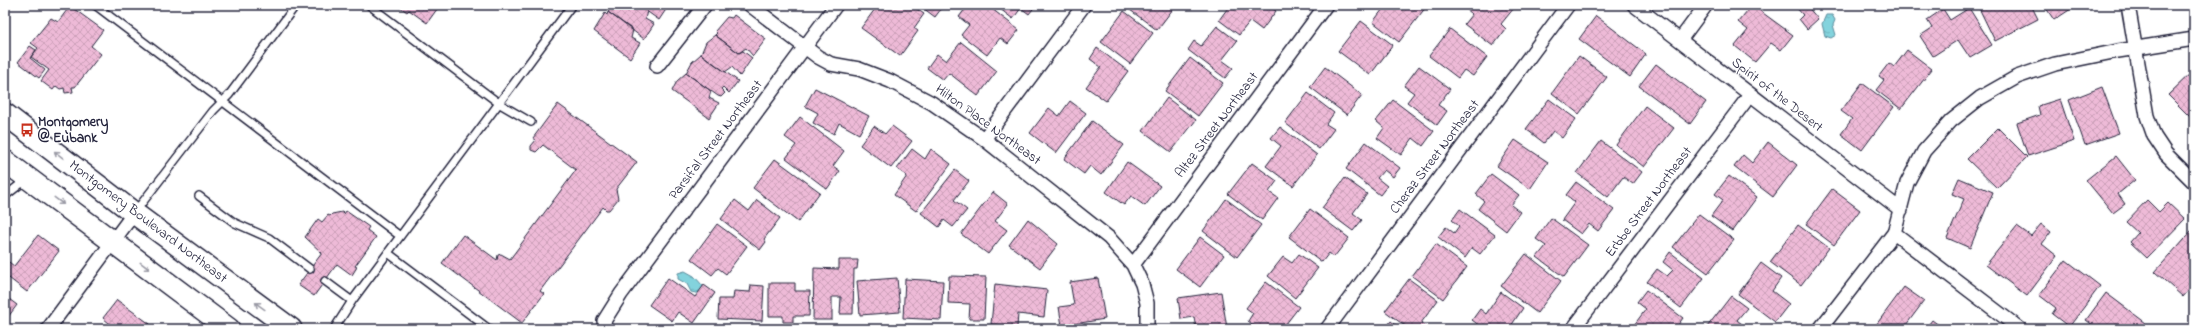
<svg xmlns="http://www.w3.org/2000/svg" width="2199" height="334" font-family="'Indie Flower',sans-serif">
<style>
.water{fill:url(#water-ripples);stroke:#5c8c9c}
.building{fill:url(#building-cross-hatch);stroke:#22223b}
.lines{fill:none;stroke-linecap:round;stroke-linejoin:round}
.service-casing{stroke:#22223b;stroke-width:10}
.minor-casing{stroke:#22223b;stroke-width:16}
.primary-casing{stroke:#22223b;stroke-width:24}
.service{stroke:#fff;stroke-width:7}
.minor{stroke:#fff;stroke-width:13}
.primary{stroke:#fff;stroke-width:21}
.oneway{stroke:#9c9ca7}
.labels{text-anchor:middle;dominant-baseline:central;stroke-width:3;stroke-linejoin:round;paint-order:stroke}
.street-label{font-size:14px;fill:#22223b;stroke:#fff}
.poi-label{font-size:14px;font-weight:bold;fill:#22223b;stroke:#fff;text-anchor:start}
</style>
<defs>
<pattern id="water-ripples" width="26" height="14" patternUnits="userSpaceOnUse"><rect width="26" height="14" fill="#83d3dd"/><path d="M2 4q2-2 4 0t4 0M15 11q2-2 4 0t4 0" fill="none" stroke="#71b5bf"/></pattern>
<pattern id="building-cross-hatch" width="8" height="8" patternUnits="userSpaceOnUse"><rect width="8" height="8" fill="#eebad7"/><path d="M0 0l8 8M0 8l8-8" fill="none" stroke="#cca0b9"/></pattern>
</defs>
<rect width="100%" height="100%" fill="#fff"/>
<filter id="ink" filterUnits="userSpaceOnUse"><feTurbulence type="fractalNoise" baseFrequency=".025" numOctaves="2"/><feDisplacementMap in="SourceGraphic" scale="8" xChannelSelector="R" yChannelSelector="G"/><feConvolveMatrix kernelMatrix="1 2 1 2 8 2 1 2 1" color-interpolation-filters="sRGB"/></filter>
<g filter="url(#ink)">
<!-- water -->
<path class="water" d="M1826,15h6l3,5 -2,5 3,10 -5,3 -6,-2 -3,-12z
M685,271l9,5 9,10 -3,8 -9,-2 -4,-8 -9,-5v-6z"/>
<!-- building -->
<path class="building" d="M397,5h43l-13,18 -18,-13 -2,2z
M612,5h26l9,6 -2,8 9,5 -10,15 -36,-27z
M638,5h31l-10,15z
M878,5h33l13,9 -10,14 4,3 -18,25 -39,-28z
M919,5h25l-9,12z
M968,5h19l32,25 -11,14 -8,-6 -13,17 -26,-20 8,-10 -10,-8z
M995,5h41l-7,9 -8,-6 -8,11z
M1128,5h48l-19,25 -31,-23z
M1230,5h38l8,6 -14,19 -12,-9 -11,14 -20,-15z
M1386,5h37l3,2 -27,35 -26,-20z
M1466,5h45l3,3 -13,16 5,5 -13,17 -29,-22 8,-10 -8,-7z
M1752,5l41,30 -12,15 -10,-7 -16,19 -20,-16 13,-16 -10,-8z
M1794,5h15l-2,1 11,13 -11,10 -8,-10 4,-4z
M1984,5h47l7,14 -43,22 -16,-33z
M2044,5h33l-23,15z
M70,6l33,24 -12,16 10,8 -26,33h-3l1,5 -8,1 -1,-5 -4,1 -4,-3 -3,4 -12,-9 8,-11 -18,-13 7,-9 -7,-5 20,-25 7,4z
M1969,8l23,37 -22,13 -12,-18 -25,16 -13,-20 12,-8 -5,-8 16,-11 7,11z
M1124,11l29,22 -23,31 -29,-22z
M608,12l25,18 -2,8 9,5 -10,15 -36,-27 11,-18 2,2z
M734,15l32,24 -13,17 -7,-8 -7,5 -24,-18 2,-2 -2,-2 12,-14 5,1z
M1596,16l50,38 -16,23 -51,-38z
M1361,21l32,24 -23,30 -32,-24z
M1217,26l20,15 -15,19 11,8 -8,10 -37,-28 6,-9 7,5z
M1450,29l37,28 -14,19 -9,-6 -6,8 -29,-22z
M715,35l24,18 4,-2 9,7 -12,18 -8,-9 -7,5 -24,-18 5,-12z
M961,42l36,29 -19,25 -29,-23 -6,7 -16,-12 10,-14 9,7z
M30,46l6,4 -6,8 15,12 -6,8 -21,-16z
M1097,48l31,23 -22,30 -20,-14 15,-20 -11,-8z
M1907,50l25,19 -31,40 -25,-19 8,-10 -5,-4 10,-13 5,4z
M701,54l37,27 -9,12 -6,-6 -2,2 4,4 -4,4 -3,-1 -32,-23 6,-11z
M1579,56l28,21 -28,37 -27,-21z
M1190,58l33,25 -25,33 -33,-25z
M1656,64l50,38 -16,22 -51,-38z
M1419,66l31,23 -12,16 9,6 -10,14 -30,-23 7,-9 -10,-7z
M1325,67l37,28 -15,20 -37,-28z
M2194,70v51l-26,-26z
M686,73l25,18 -2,7 10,5 -10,15 -37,-27 5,-10z
M1862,83l32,24 -32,43 -21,-16 11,-15 -11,-8z
M2102,87l17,46 -34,12 -16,-45z
M815,88l54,28 -10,18 -20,-11 -5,11 -21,-11 5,-10 -13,-7z
M1308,93l26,20 -8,11 8,5 -15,20 -34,-26z
M1167,98l29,22 -25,32 -28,-21z
M1549,99l27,20 -14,19 -9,-7 -9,12 -18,-14z
M2060,99l14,42 -46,15 -11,-33 23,-8 -2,-9z
M1393,100l41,31 -11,15 -10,-8 -12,17 -24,-17 7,-10 -8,-7z
M1070,101l16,12 -30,40 -26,-20 19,-25 10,8z
M558,104l79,58 -21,27 2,10 -9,11h-3l-3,-3 -63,84 4,3 -22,29 -80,-60 21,-28 34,25 1,-5 3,-1 9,5 66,-89 -33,-25 -7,7 -5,-2v-4l5,-6 -3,-2z
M1645,106l29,22 -30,39 -28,-22z
M800,117l44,34 -11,15 7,5 -13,18 -41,-31 10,-13 -11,-8z
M1092,121l32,24 -23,30 -11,-9 -6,8 -20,-15z
M874,126l11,8 7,-8 20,15 -21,27 -31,-23z
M1280,127l37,28 -24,31 -27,-20 15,-20 -10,-8z
M1998,128l29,29 -30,31 -30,-29z
M1515,140l33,22 -18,27 -33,-23z
M1601,141l41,31 -9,12 -10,-7 -15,20 -31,-24z
M1366,142l34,26 -7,9 -9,-7 -7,8 10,8 -7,9 -34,-26z
M1768,142l29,23 -24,32 -39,-30 9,-12 9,8z
M912,149l13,10 6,-10 20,15 -35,47 -22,-16 13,-19 -10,-7z
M2116,156l19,24 -17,14 7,10 -12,9 -27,-33z
M775,159l45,33 -22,30 -45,-34z
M1127,162l33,24 -15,20 -14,-10 -7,9 -18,-13z
M1252,163l25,18 -8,11 9,6 -16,22 -34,-26z
M955,170l14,11 -15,19 13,10 -14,17 -9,-7 -5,7 -18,-14z
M1491,174l28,21 -8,10 9,7 -14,19 -28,-22 6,-8 -8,-7z
M1729,176l28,21 -25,34 -21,-15 12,-16 -8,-6z
M1345,178l22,16 -14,19 9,7 -9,11 -31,-23z
M1959,178l34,14 -23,56 -23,-10 17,-39 -12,-5z
M1576,182l38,28 -16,21 -9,-7 -8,10 -19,-14 13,-18 -9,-7z
M1832,189l28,21 -26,35 -28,-21z
M993,192l15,12 -13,17 12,9 -19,24 -27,-20z
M1226,199l35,26 -24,32 -34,-26z
M735,200l14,11 8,-11 23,18 -16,21 2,3 -6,8 -39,-31z
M2147,200l12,12 9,-9 17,16 -38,39 -17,-16 8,-9 -12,-11z
M1310,209l39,29 -15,19 -5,-4 -7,9 -33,-25z
M1460,209l35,26 -15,19 -8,-6 -7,10 -27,-21 8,-10 8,6 5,-7 -7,-6z
M346,211l23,16 -2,3 9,7 -21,29 2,1 -5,8 -15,-11 -23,32 -16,-11 24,-32 -17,-16 13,-18 4,3 6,-7 2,1 2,-2 10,-2 2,2z
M1699,214l35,26 -26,33 -35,-26z
M1551,218l37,27 -24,32 -27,-20 9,-11 -10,-7z
M1028,219l30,25 -18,24 -31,-23z
M717,224l30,22 -21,28 -8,-6 -6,7 -21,-16z
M2041,224l10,8 -9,12 15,12 -30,40 -41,-31 31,-39 14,10z
M1798,225l31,23 -28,37 -31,-23z
M2192,230l2,1v53l-11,13 -28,-25z
M38,235l21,16 -32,41 -22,-17v-16l9,7z
M1200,237l24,18 -24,32 -24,-18z
M1436,244l31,23 -24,32 -31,-23z
M1670,252l34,26 -23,30 -34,-26 10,-13 10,7 6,-6 -10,-8z
M1299,254l19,14 -23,30 -27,-22 15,-19 9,6z
M1526,254l35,27 -24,32 -36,-27z
M839,260h19l-1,9h-3l-1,45h-13l1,-17h-9v23h-19l1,-52 25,1z
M2066,260l34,26 -31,41 -17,-13 4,-6 -17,-13z
M1761,263l20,15 -9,13 17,13 -14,18 -37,-28z
M949,276l37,1 -2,42h-15l1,-15 -22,-1z
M668,278l27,19 9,-12 11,8 -21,30 -16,-11 -6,9 -23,-16z
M897,278l3,34 -40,3 -3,-34z
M1098,278l7,41 -43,7 -3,-19 15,-2 -4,-23z
M905,279l38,2 -2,39 -38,-2z
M1409,279l29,21 -17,23 8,6h-20l-24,-18z
M1266,282l33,25 -17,22h-23l-11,-8 5,-8 -7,-5z
M769,283h26v8h15l-1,25h-16v6h-10v-6h-14z
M995,284l52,6 -3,27 -26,-3 -1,13 -26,-3z
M751,285l13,1 -2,35 -44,-2 1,-20h14l1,-8 16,1z
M1904,287l20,14 -21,28h-30z
M1646,290l37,28 -8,11h-36l-5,-4 12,-16 -9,-7z
M1221,292l6,36 -31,1 -2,-12 -13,2 -3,-21z
M1501,292l22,16 -14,21h-25l-12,-9 8,-11 6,5z
M2106,293l40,30 -5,6h-43l-12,-9z
M5,296l12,9 -12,16z
M1731,296l16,12 -10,12 11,9h-38l-3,-2z
M117,300l33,24 -4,5h-30l-13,-11z
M1932,320l12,9h-19z
M1391,321l10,8h-16z"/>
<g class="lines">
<!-- service casing -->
<g class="service-casing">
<path id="service" d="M95,5l305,231
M369,5l131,99 31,18
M5,196l22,-17
M199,196l36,27 34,15 41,31
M135,212l78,-101 16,-16 67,-90
M388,253l101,76
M325,281l27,20
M334,329l18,-28 220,-296"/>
</g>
<!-- minor casing -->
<g class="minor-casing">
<path id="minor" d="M750,5l68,52 13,7 28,5 31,12 42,22 52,36 125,99 24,27 9,19 5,19v26
M1634,5l267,205
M2128,5l19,111 7,20 12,18 28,28
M1680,40l26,-35
M657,66l48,-61
M984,139l100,-134
M1894,233l126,96
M1133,265l193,-260
M48,329l86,-116
M605,329l-1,-8 17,-27 215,-289
M1327,329l241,-324
M1573,329l177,-234
M1820,329l74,-96 13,-50 17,-32 27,-30 29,-23 37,-21 38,-13 63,-13 76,-12"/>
</g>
<!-- primary casing -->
<g class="primary-casing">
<path id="primary" d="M5,114l129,99 157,116
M5,161l224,168"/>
</g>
<!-- service -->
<use href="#service" class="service"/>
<!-- minor -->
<use href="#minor" class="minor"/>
<!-- primary -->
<use href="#primary" class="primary"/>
</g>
<!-- one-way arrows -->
<defs><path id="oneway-shaft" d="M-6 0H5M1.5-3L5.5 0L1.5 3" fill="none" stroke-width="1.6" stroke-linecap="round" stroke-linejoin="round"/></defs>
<g class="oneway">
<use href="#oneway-shaft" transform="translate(59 155) rotate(-142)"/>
<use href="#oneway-shaft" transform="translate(59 201) rotate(37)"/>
<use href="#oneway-shaft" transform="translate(145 266) rotate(37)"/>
<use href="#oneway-shaft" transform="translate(260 306) rotate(-144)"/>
</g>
</g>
<!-- icons -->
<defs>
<g id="bus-bare" transform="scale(1.08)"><path d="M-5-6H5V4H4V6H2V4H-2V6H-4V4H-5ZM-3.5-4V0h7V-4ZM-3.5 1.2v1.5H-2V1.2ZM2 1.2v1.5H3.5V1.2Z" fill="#c8321e" stroke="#fff" stroke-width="2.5" paint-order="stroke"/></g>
</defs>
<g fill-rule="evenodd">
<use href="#bus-bare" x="27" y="130"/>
</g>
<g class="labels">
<!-- street labels -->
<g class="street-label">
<text transform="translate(1777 95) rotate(38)">Spirit of the Desert</text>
<text transform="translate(988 125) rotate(36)">Hilton Place Northeast</text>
<text transform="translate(1217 125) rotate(-53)">Altez Street Northeast</text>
<text transform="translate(716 140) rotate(-53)">Parsifal Street Northeast</text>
<text transform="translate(1435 157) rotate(-53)">Cheraz Street Northeast</text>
<text transform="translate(1649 202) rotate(-53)">Erbbe Street Northeast</text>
<text transform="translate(148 222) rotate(37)">Montgomery Boulevard Northeast</text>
</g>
<!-- poi labels -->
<g class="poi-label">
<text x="38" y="122">Montgomery<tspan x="38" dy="16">@ Eubank</tspan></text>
</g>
</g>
<!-- margin -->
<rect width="2199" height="334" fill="none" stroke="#fff" stroke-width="20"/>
<rect x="10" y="10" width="2179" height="314" fill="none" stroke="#22223b" stroke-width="1.5" filter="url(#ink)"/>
</svg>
